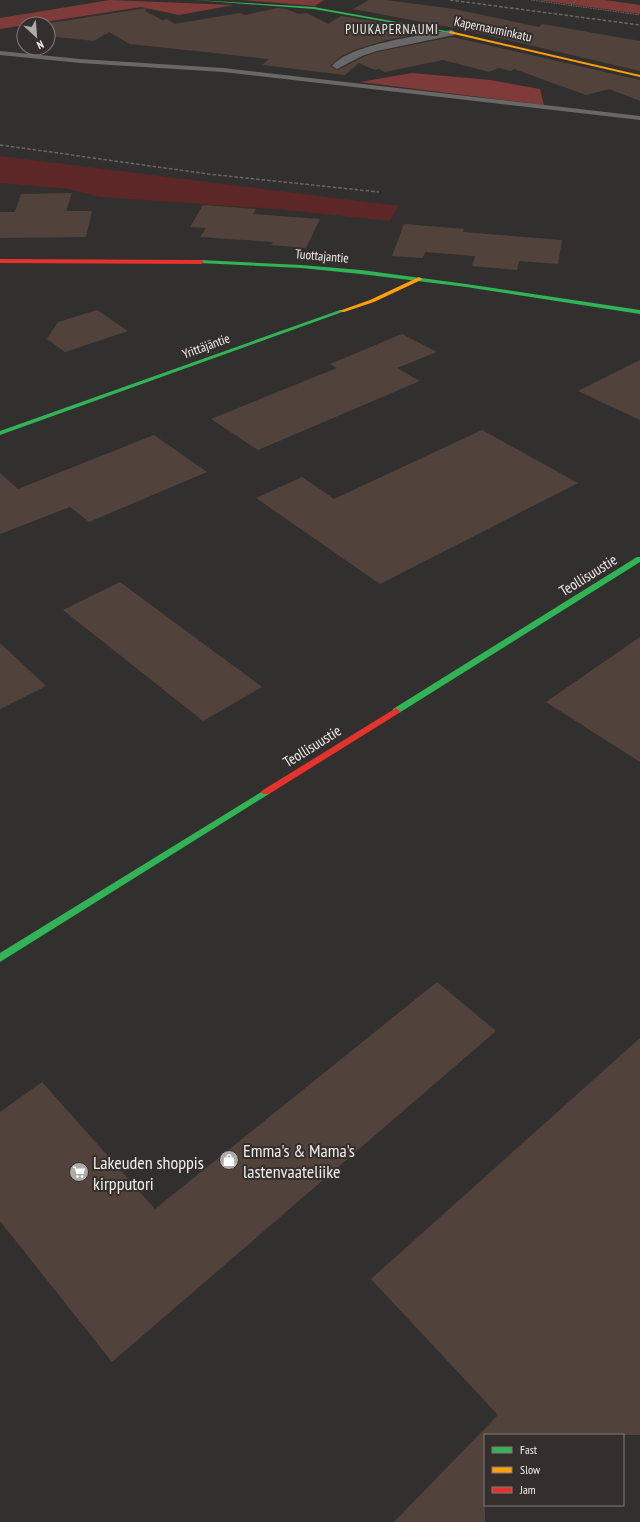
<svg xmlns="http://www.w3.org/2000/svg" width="640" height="1522" font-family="'PT Sans Narrow',sans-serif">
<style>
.green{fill:#5c2726}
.forest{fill:#7f3a3a}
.building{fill:#51433c}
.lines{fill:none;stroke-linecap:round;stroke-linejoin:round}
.path{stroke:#676665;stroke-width:1;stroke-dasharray:1.5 1;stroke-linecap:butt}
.lane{fill:#696867;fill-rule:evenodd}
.street{fill:#696867;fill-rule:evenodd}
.fast{fill:#30b455;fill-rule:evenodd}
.slow{fill:#ff9f0a;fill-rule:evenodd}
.jam{fill:#e5322d;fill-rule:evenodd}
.rail{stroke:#696766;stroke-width:1.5;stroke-dasharray:3.5 2;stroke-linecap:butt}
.labels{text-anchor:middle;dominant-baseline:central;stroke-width:4;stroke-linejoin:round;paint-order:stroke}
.far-neighbourhood-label{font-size:13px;letter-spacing:1px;fill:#f1eeec;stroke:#342f2c}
.far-street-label{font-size:13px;fill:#f1eeec;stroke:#342f2c}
.street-label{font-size:15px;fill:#f1eeec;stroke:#342f2c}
.near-poi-label{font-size:18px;fill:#f1eeec;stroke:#342f2c;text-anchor:start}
</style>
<rect width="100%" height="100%" fill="#32302e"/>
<!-- green -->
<path class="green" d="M0,156l399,50 -9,15 -114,-12 -175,-12 -32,-8 -69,-6z"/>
<!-- forest -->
<path class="forest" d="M110,0l124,5 -55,10 -38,-8 -141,22v-11z
M242,0h82l-9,6z
M538,0h67l35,5v9z
M412,73l78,7 50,9 4,16 -184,-23z"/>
<!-- building -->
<path class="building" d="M369,0h17l68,9 85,18 3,-3 98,17v30l-170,-40 -117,-22z
M147,8l-2,3 17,9 5,-1 8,5 65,-11 5,2 33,-7 8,1 13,5 8,-1 21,11 13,-8 55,9 33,7 -42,8 -33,10 -14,7 -9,8v2l7,3 25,-13 14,-5 75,-15 188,43v21l-31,-12 -23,6 -72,-26 -3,2 -12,-3 -10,4 -46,-12 -58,12 -6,-3 -4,1 -16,-7 -14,12 -83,-10 7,-6 -139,-15 -21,-12 -15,9 -46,-5v-12h-4z
M72,193l-6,18h26l-6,26 -86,1v-26h15l6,-18z
M203,205l53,4 -3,5 67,5 -14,29 -35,-3 2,-3 -73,-5 6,-9 -16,-1z
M404,224l60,5 -1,3 99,8 -4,24 -39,-3 -2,9 -45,-4 3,-10 -50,-4 -2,6 -31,-2z
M97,310l31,21 -63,21 -18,-13 11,-17z
M402,334l35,18 -40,16 23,13 -162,69 -47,-31 126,-51 -7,-4z
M640,360v60l-62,-29z
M482,430l96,53 -198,101 -124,-86 46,-21 32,22z
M154,435l53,37 -118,50 -19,-15 -70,27v-61l18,16z
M120,582l142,105 -59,34 -140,-111z
M640,637v125l-94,-60z
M0,643l46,43 -46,23z
M437,982l59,49 -384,331 -112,-141v-109l42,-30 113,127z
M640,1038v397h-155v87h-91l104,-107 -127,-136z"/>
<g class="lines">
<!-- path -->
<path class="path" d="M531,0l109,15
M571,5l5,-5"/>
<!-- lane -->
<path class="lane" d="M0,51l80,8 143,9 417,48v4l-417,-48 -143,-9 -80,-8z"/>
<!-- street -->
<path class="street" d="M451,30l3,1v4l-77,16 -15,5 -25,13 -5,-3c18,-22 91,-31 119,-36z"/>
<!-- fast -->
<path class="fast" d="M194,0l120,7 138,25 -2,1 -136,-24z
M201,260l100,5 60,5 105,14 174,26v4l-174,-27 -105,-13 -60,-6 -102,-5v-2z
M340,310l5,1 -345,124v-4z
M637,557h3v5l-241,151h-6l-1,-2 1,-2z
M266,789l5,3 -2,2 -269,168v-9z"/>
<!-- slow -->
<path class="slow" d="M450,31l190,44v2l-191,-44z
M419,277l3,2 -1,1 -47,22 -30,10 -5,-1 31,-11z"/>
<!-- jam -->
<path class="jam" d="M0,259l201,1 3,2 -3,2 -201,-1z
M396,708l4,3 -1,2 -130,81h-6l-2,-2 2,-2z"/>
<!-- rail -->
<path class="rail" d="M450,0l190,25
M0,145l208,29 171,18"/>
</g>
<!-- icons -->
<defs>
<g id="shop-disc" transform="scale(1)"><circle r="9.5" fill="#aeacaa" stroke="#342f2c"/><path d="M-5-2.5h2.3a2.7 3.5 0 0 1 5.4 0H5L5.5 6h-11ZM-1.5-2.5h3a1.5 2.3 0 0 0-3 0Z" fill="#fff"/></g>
<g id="supermarket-disc" transform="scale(1)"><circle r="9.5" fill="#aeacaa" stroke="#342f2c"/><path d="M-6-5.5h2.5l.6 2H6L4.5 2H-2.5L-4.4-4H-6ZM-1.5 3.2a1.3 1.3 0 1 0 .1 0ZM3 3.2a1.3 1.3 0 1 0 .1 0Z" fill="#fff"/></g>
</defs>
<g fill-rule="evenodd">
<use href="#shop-disc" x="229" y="1160"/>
<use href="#supermarket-disc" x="79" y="1172"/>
</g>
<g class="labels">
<!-- far-neighbourhood labels -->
<g class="far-neighbourhood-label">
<text x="392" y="29">PUUKAPERNAUMI</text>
</g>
<!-- far-street labels -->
<g class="far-street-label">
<text transform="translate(493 29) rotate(12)">Kapernauminkatu</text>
<text transform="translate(322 256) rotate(5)">Tuottajantie</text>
<text transform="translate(206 346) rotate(-20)">Yrittäjäntie</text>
</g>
<!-- street labels -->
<g class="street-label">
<text transform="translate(588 575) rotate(-32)">Teollisuustie</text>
<text transform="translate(312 746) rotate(-32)">Teollisuustie</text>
</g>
<!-- near-poi labels -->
<g class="near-poi-label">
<text x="243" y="1150">Emma's &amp; Mama's<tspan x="243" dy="21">lastenvaateliike</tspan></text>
<text x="93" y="1162">Lakeuden shoppis<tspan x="93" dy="21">kirpputori</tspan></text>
</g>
</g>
<!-- legend -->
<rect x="484" y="1434" width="140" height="72" fill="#342f2c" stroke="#807b79"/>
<rect x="492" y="1447" width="20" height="6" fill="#30b455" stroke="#807b79"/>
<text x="520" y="1454" font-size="12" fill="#f1eeec">Fast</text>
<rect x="492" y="1467" width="20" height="6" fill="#ff9f0a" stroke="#807b79"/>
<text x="520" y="1474" font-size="12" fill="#f1eeec">Slow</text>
<rect x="492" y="1487" width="20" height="6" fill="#e5322d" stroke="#807b79"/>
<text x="520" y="1494" font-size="12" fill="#f1eeec">Jam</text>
<!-- north arrow -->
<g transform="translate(36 36) rotate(154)"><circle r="19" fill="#342f2c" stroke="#807b79"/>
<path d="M0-3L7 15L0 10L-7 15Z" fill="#aeacaa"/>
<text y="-6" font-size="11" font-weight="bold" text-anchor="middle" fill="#f1eeec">N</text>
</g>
</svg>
